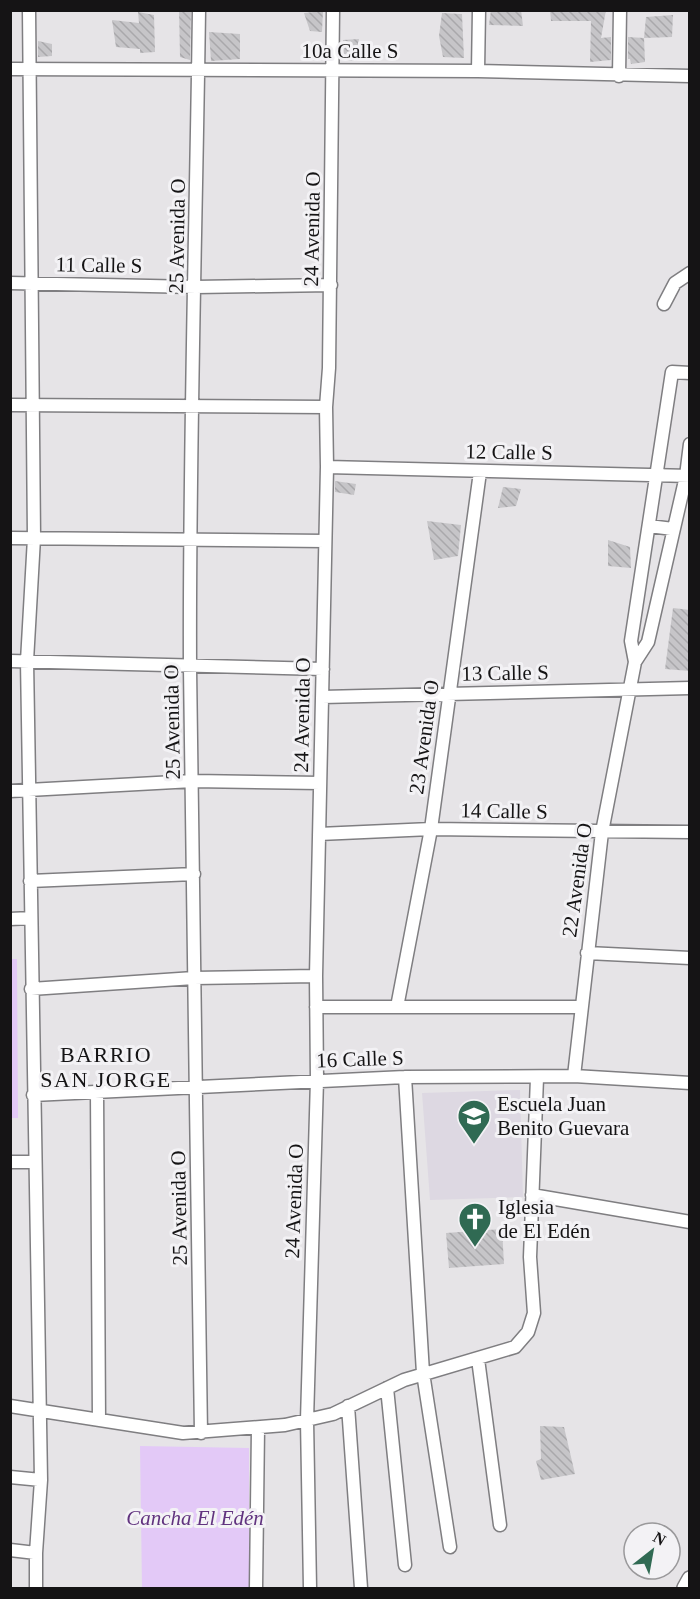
<svg xmlns="http://www.w3.org/2000/svg" width="700" height="1599" font-family="Georgia,serif">
<style>
.built{fill:#ddd8e2}
.park{fill:#e3c9f7}
.building{fill:url(#building-back-hatch)}
.lines{fill:none;stroke-linecap:round;stroke-linejoin:round}
.minor-casing{stroke:#7f7e81;stroke-width:15}
.tertiary-casing{stroke:#7f7e81;stroke-width:18}
.minor{stroke:#fff;stroke-width:12}
.tertiary{stroke:#fff;stroke-width:15}
.labels{text-anchor:middle;dominant-baseline:central;stroke-width:6;stroke-linejoin:round;paint-order:stroke}
.street-label{font-size:21px;fill:#151415;stroke:#f3f2f5}
.poi-label{font-size:21px;fill:#151415;stroke:#f3f2f5;text-anchor:start}
.park-label{font-size:21px;font-style:italic;fill:#61337f;stroke:#f3f2f5}
.neighbourhood-label{font-size:22px;letter-spacing:1.5px;fill:#151415;stroke:#f3f2f5}
</style>
<defs>
<pattern id="building-back-hatch" width="6" height="6" patternUnits="userSpaceOnUse" patternTransform="scale(1.5)"><rect width="6" height="6" fill="#c6c5c8"/><path d="M-1 5l2 2M0 0l6 6M5-1l2 2" fill="none" stroke="#a9a8ab"/></pattern>
</defs>
<rect width="100%" height="100%" fill="#e6e4e7"/>
<!-- built -->
<path class="built" d="M520,1090l3,107 -93,3 -8,-107z"/>
<!-- park -->
<path class="park" d="M11,959h6l1,159h-8z
M140,1446l109,2v140h-107z"/>
<!-- building -->
<path class="building" d="M179,10h12l-1,50 -10,-3z
M491,10h30l2,16 -34,-1z
M550,10h56l-5,28 10,-1v23l-21,2 1,-41h-40z
M323,11l-1,21 -12,-1 -6,-18z
M138,12l16,3 1,37 -15,1v-4l-24,-2 -4,-27 27,3z
M442,13l20,1 2,44 -21,-1 -4,-21z
M673,15l-1,22 -28,1 2,-21z
M209,32l31,2v25l-29,2z
M628,37l16,1 1,24 -14,2 -1,-5h-2z
M359,39l-4,22 -11,-1 -1,-20z
M38,41l14,3v12l-14,1z
M335,481l21,3 -2,11 -19,-3z
M503,487l18,2 -5,17 -18,2z
M427,521l34,4 -3,31 -24,4z
M608,540l22,7 1,21 -23,-2z
M673,608l17,2v61l-25,-2z
M502,1229l2,35 -55,4 -3,-35z
M540,1426l24,1 11,47 -34,6 -5,-19 5,-2z"/>
<g class="lines">
<!-- minor casing -->
<g class="minor-casing">
<path id="minor" d="M199,10c-3,220 -10,439 -9,658 2,255 8,510 11,765
M10,69l468,2 212,5
M478,71l1,-61
M619,76l1,-66
M10,283l186,4 135,-2
M664,304l11,-21 15,-10
M10,405l316,2
M327,467l363,9
M649,526l24,3
M10,538l315,3
M10,661l313,8
M635,662l13,-20 38,-166 4,-32
M322,697l368,-9
M10,791l183,-10 127,2
M319,834l112,-5 259,3
M30,881l164,-7
M10,919l21,-1
M587,953l103,5
M31,989l163,-11 122,-2
M316,1007h264
M397,1007l34,-178 49,-357
M574,1076l28,-244 33,-170 -4,-21 41,-269 18,1
M405,1077l18,296 27,174
M97,1092l2,328
M33,1095l372,-18 169,-1 116,7
M10,1162h25
M532,1195l158,27
M478,1359l22,166
M387,1388l18,177
M10,1406l173,27 102,-8 48,-11 71,-34 111,-33 13,-15 6,-19 -4,-56 7,-179
M348,1406l13,182
M10,1477l31,3
M10,1550l26,3 5,-73 -14,-819 7,-123 -5,-528
M36,1553v35
M256,1588l2,-160
M310,1588l-3,-168 10,-340 -1,-104 11,-509 -1,-60 3,-39 4,-358"/>
</g>
<!-- tertiary casing -->
<g class="tertiary-casing">
<path id="tertiary" d="M685,1588l5,-9"/>
</g>
<!-- minor -->
<use href="#minor" class="minor"/>
<!-- tertiary -->
<use href="#tertiary" class="tertiary"/>
</g>
<!-- icons -->
<defs>
<g id="school-pin" transform="scale(1.725)"><path d="M0 17L-7.5 6A9.5 9.5 0 1 1 7.5 6Z" fill="#306a53" stroke="#f3f2f5"/><path d="M0-5L7-2L0 1L-7-2ZM-4 1L0 2.5L4 1V4Q0 6-4 4Z" fill="#fff"/></g>
<g id="church-pin" transform="scale(1.725)"><path d="M0 17L-7.5 6A9.5 9.5 0 1 1 7.5 6Z" fill="#306a53" stroke="#f3f2f5"/><path d="M-1.2-6h2.4v3.5h3.3v2.4h-3.3V6h-2.4V-.1h-3.3v-2.4h3.3Z" fill="#fff"/></g>
</defs>
<g fill-rule="evenodd">
<use href="#school-pin" x="474" y="1116"/>
<use href="#church-pin" x="475" y="1219"/>
</g>
<g class="labels">
<!-- street labels -->
<g class="street-label">
<text x="350" y="51">10a Calle S</text>
<text transform="translate(312 229) rotate(-89)">24 Avenida O</text>
<text transform="translate(177 236) rotate(-89)">25 Avenida O</text>
<text transform="translate(99 265) rotate(1)">11 Calle S</text>
<text transform="translate(509 452) rotate(1)">12 Calle S</text>
<text transform="translate(505 673) rotate(-1)">13 Calle S</text>
<text transform="translate(302 715) rotate(-89)">24 Avenida O</text>
<text transform="translate(172 722) rotate(-91)">25 Avenida O</text>
<text transform="translate(424 737) rotate(-82)">23 Avenida O</text>
<text transform="translate(504 811) rotate(1)">14 Calle S</text>
<text transform="translate(577 880) rotate(-82)">22 Avenida O</text>
<text transform="translate(360 1059) rotate(-2)">16 Calle S</text>
<text transform="translate(294 1201) rotate(-88)">24 Avenida O</text>
<text transform="translate(179 1208) rotate(-91)">25 Avenida O</text>
</g>
<!-- poi labels -->
<g class="poi-label">
<text x="497" y="1104">Escuela Juan<tspan x="497" dy="24">Benito Guevara</tspan></text>
<text x="498" y="1207">Iglesia<tspan x="498" dy="24">de El Edén</tspan></text>
</g>
<!-- park labels -->
<g class="park-label">
<text x="195" y="1518">Cancha El Edén</text>
</g>
<!-- neighbourhood labels -->
<g class="neighbourhood-label">
<text x="106" y="1054">BARRIO<tspan x="106" dy="25">SAN JORGE</tspan></text>
</g>
</g>
<!-- border -->
<rect width="700" height="1599" fill="none" stroke="#151415" stroke-width="24"/>
<!-- north arrow -->
<g transform="translate(652 1551) rotate(31)"><circle r="28" fill="#f3f2f5" stroke="#9a999b" stroke-width="1.5"/>
<path d="M0-4.5L10 22L0 15L-10 22Z" fill="#306a53"/>
<text y="-9" font-size="16" font-weight="bold" text-anchor="middle" fill="#151415">N</text>
</g>
</svg>
